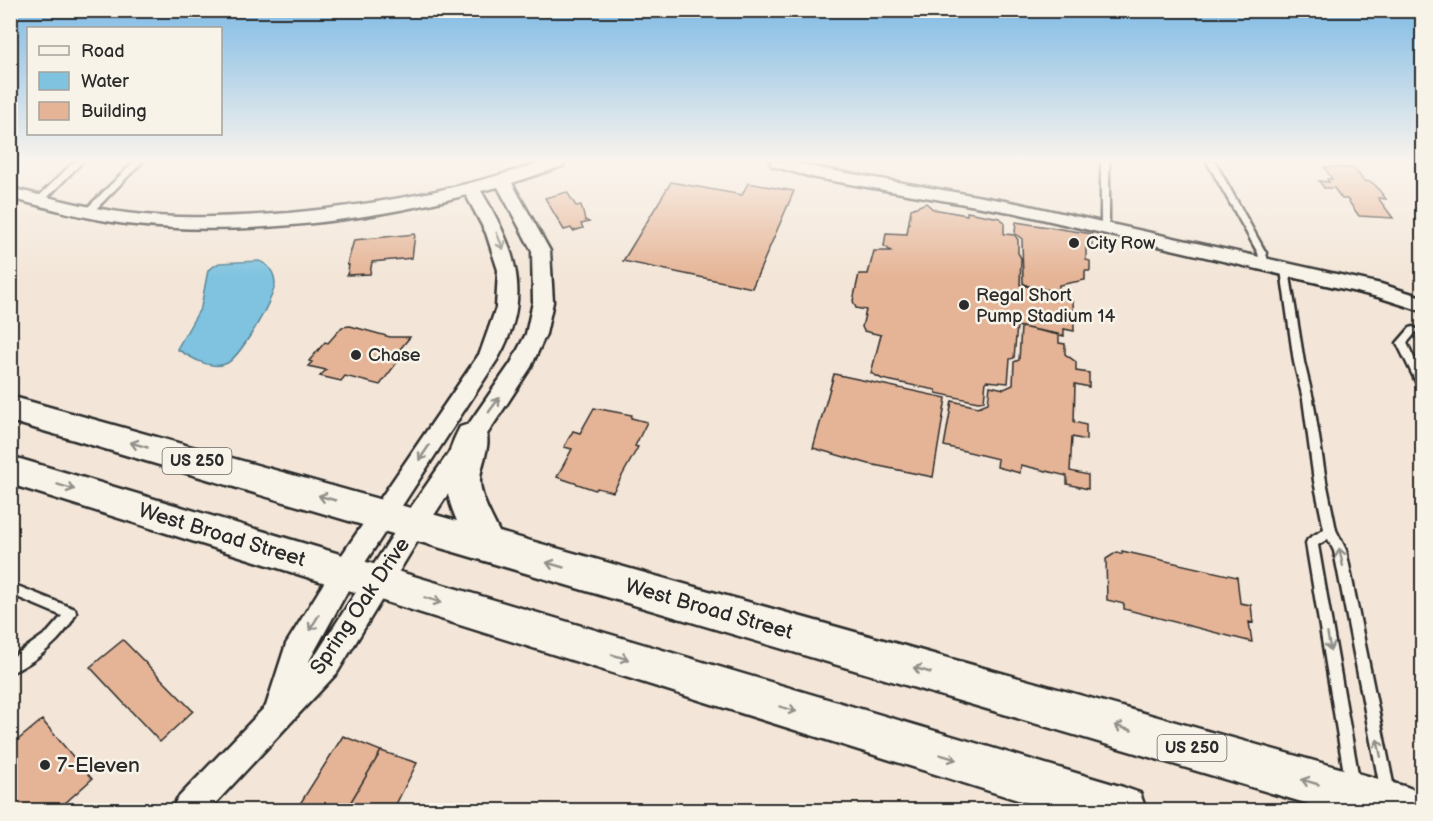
<svg xmlns="http://www.w3.org/2000/svg" width="1433" height="821" font-family="'Balsamiq Sans',sans-serif">
<style>
.water{fill:#7fc3e0;stroke:#5d8698;stroke-width:1.5}
.building{fill:#e5b496;stroke:#2b2b2b;stroke-width:1.5}
.lines{fill:none;stroke-linecap:round;stroke-linejoin:round}
.service-casing{stroke:#2b2b2b;stroke-width:5}
.minor-casing{stroke:#2b2b2b;stroke-width:5}
.primary-casing{stroke:#2b2b2b;stroke-width:5}
.service{fill:#f7f3e8;fill-rule:evenodd}
.minor{fill:#f7f3e8;fill-rule:evenodd}
.primary{fill:#f7f3e8;fill-rule:evenodd}
.oneway{stroke:#918f8a}
.poi-dot{fill:#2b2b2b;stroke:#f7f3e8;stroke-width:2}
.labels{text-anchor:middle;dominant-baseline:central;stroke-width:5;stroke-linejoin:round;paint-order:stroke}
.shield{fill:#f7f3e8;stroke:#686764;stroke-width:1.5}
.shield-label{font-size:16px;font-weight:bold;fill:#2b2b2b}
.poi-label{font-size:18px;fill:#2b2b2b;stroke:#f7f3e8;text-anchor:start}
.near-street-label{font-size:21px;fill:#2b2b2b;stroke:#f7f3e8}
.near-poi-label{font-size:21px;fill:#2b2b2b;stroke:#f7f3e8;text-anchor:start}
</style>
<rect width="100%" height="100%" fill="#f3e6d8"/>
<filter id="ink" filterUnits="userSpaceOnUse"><feTurbulence type="fractalNoise" baseFrequency=".0167" numOctaves="2"/><feDisplacementMap in="SourceGraphic" scale="12" xChannelSelector="R" yChannelSelector="G"/><feConvolveMatrix kernelMatrix="1 2 1 2 8 2 1 2 1" color-interpolation-filters="sRGB"/></filter>
<g filter="url(#ink)">
<!-- water -->
<path class="water" d="M259,261c9,3 15,11 16,21 1,14 -36,78 -50,82 -15,6 -35,-7 -48,-15l24,-42 7,-37 11,-7z"/>
<!-- building -->
<path class="building" d="M1324,167l30,1 10,13 7,1 5,4 10,13 -8,-1 15,20 -34,-2 -12,-17h-5l-8,-11h-10l-5,-7 10,1 -2,-3h5z
M671,182l71,13 6,-12 46,8 -42,97 -129,-27z
M567,192l9,14 5,-1 4,15 4,2 -8,2 2,4 -10,3 -2,-3 -7,2 -19,-32z
M926,203l7,6 34,6v-3l33,6 4,4v12l11,1 3,5v13l3,5 -1,27 45,8 1,7 7,1 1,30 -10,-2v7l-47,-10 -3,32 -4,1 -2,24 -22,-2 -2,20 -6,1 -42,-9v-3l-54,-11 -11,-6 10,-38 -17,-4 -2,-4 4,-17 -10,-2 -3,-7 6,-27h9l6,-23h17l-7,-5 2,-13 21,1 4,-25z
M1016,222l76,12v11l-6,-1v16l4,1v10h-5v9l-26,5v7l-31,-6 -5,-3 -1,-44 -7,-6z
M415,234l-3,24 -40,4 -2,12 -23,1 2,-10h-2l7,-25z
M350,326l40,11h20l-14,17 6,2 -22,29 -35,-9 -4,5 -21,-5 6,-6 -18,-4 4,-4 -3,-1 16,-19 3,1 14,-16z
M1021,327l38,7v9l6,1v10l11,8v9l13,2v14l-14,-3 -1,38 12,3v15l-14,-3 -2,34 18,4v14l-21,-5v-8l-46,-11 -1,8 -23,-6 1,-8 -54,-13 8,-45 26,6 10,-4 2,-17 14,3 9,-4 1,-23 5,-2z
M834,374l112,24 -13,79 -64,-13 -56,-16z
M594,408l38,7 -1,3 16,4 -12,24 3,1 -25,45 -16,-4 -2,2 -38,-13 15,-28 -8,-2 9,-16 7,2z
M1122,551l115,26 3,26 11,2 2,18 -4,-1 3,20 -128,-33v-5l-17,-4 -1,-41 11,-7 5,2z
M123,640l70,71 -33,31 -70,-75z
M42,720l50,59 -28,25 -30,6h-24v-59l3,-7z
M343,736l38,15 -35,59h-50z
M381,751l36,12 -24,47h-47z"/>
<g class="lines">
<!-- service casing -->
<g class="service-casing">
<path id="service" d="M74,162h8l-39,40h-6v-4z
M134,162h8l-51,52h-6v-4z
M1101,162h8v67l-4,3 -4,-3z
M1207,162h8l51,91 3,13 -1,2 -3,1 -4,-3 -3,-13z
M1285,267l4,3 15,92 9,37 13,82 10,49 10,20 49,243 -2,5 -5,2 -5,-2 -2,-5 -47,-242 -6,-12 -10,6 42,240 -2,5 -5,2 -5,-2 -2,-5 -40,-242 2,-4 16,-10 -10,-48 -11,-82 -9,-37 -13,-92z
M1413,327l5,3 -11,13 15,32v13l-5,-4 -20,-41 13,-15z
M10,583l65,26 1,4c-10,24 -41,50 -66,60v-14l38,-27 14,-16 -52,-22z"/>
</g>
<!-- minor casing -->
<g class="minor-casing">
<path id="minor" d="M542,162h23l-2,4 -51,17 38,68 3,51 -7,32 -15,33 -108,165 -86,141 -128,137h-37l5,-11 89,-93 20,-62 49,-79 145,-212 16,-45 2,-38 -12,-37 -20,-38c-103,27 -233,42 -340,29 -39,-5 -77,-16 -116,-26v-10c39,9 77,20 116,25 54,7 108,4 163,0 86,-8 171,-23 253,-51zM498,187l34,64 1,51 -7,32 -15,29 -106,153 -88,137 -9,10 45,-82 144,-221c37,-63 19,-111 -16,-169z
M770,162h25l23,6 198,35 365,81 41,13v14l-44,-14 -362,-84 -200,-35 -44,-12z"/>
</g>
<!-- primary casing -->
<g class="primary-casing">
<path id="primary" d="M10,396l447,125c-15,-34 -15,-61 3,-94l12,-4 12,4c9,16 -2,33 -4,51 -1,18 12,39 19,54l908,255 15,6v17h-93l-1319,-389z
M10,456l1113,331 17,6 6,17h-96l-1040,-326z"/>
</g>
<!-- service -->
<use href="#service" class="service"/>
<!-- minor -->
<use href="#minor" class="minor"/>
<!-- primary -->
<use href="#primary" class="primary"/>
</g>
<!-- one-way arrows -->
<defs><path id="oneway-shaft" d="M-6 0H5M1.5-3L5.5 0L1.5 3" fill="none" stroke-width="1.6" stroke-linecap="round" stroke-linejoin="round" transform="scale(1.5)"/></defs>
<g class="oneway">
<use href="#oneway-shaft" transform="translate(500 241) rotate(68)"/>
<use href="#oneway-shaft" transform="translate(494 405) rotate(-54)"/>
<use href="#oneway-shaft" transform="translate(139 445) rotate(-164)"/>
<use href="#oneway-shaft" transform="translate(424 453) rotate(124)"/>
<use href="#oneway-shaft" transform="translate(66 487) rotate(17)"/>
<use href="#oneway-shaft" transform="translate(327 498) rotate(-164)"/>
<use href="#oneway-shaft" transform="translate(1341 557) rotate(-102)"/>
<use href="#oneway-shaft" transform="translate(555 565) rotate(-164)"/>
<use href="#oneway-shaft" transform="translate(433 600) rotate(17)"/>
<use href="#oneway-shaft" transform="translate(314 623) rotate(121)"/>
<use href="#oneway-shaft" transform="translate(1329 642) rotate(80)"/>
<use href="#oneway-shaft" transform="translate(620 657) rotate(17)"/>
<use href="#oneway-shaft" transform="translate(922 670) rotate(-164)"/>
<use href="#oneway-shaft" transform="translate(788 709) rotate(17)"/>
<use href="#oneway-shaft" transform="translate(1123 728) rotate(-164)"/>
<use href="#oneway-shaft" transform="translate(1379 748) rotate(-102)"/>
<use href="#oneway-shaft" transform="translate(948 757) rotate(17)"/>
<use href="#oneway-shaft" transform="translate(1310 782) rotate(-164)"/>
</g>
</g>
<!-- sky -->
<linearGradient id="sky" x2="0" y2="1"><stop stop-color="#7ebae5"/><stop offset="0.58" stop-color="#faf4ed"/><stop offset="1" stop-color="#faf4ed" stop-opacity="0"/></linearGradient>
<rect width="1433" height="277" fill="url(#sky)"/>
<!-- markers -->
<g class="poi-dot">
<circle cx="1074" cy="243" r="6"/>
<circle cx="964" cy="305" r="6"/>
<circle cx="356" cy="355" r="6"/>
<circle cx="45" cy="765" r="6"/>
</g>
<g class="labels">
<!-- shield labels -->
<g class="shield">
<rect x="162.5" y="448" width="69" height="26" rx="4.5"/>
<rect x="1157.5" y="735" width="69" height="26" rx="4.5"/>
</g>
<g class="shield-label">
<text x="197" y="461">US 250</text>
<text x="1192" y="748">US 250</text>
</g>
<!-- poi labels -->
<g class="poi-label">
<text x="1086" y="243">City Row</text>
<text x="976" y="295">Regal Short<tspan x="976" dy="21">Pump Stadium 14</tspan></text>
<text x="368" y="355">Chase</text>
</g>
<!-- near-street labels -->
<g class="near-street-label">
<text transform="translate(222 535) rotate(17)">West Broad Street</text>
<text transform="translate(360 606) rotate(-56)">Spring Oak Drive</text>
<text transform="translate(709 609) rotate(16)">West Broad Street</text>
</g>
<!-- near-poi labels -->
<g class="near-poi-label">
<text x="57" y="765">7-Eleven</text>
</g>
</g>
<!-- margin -->
<rect width="1433" height="821" fill="none" stroke="#f7f3e8" stroke-width="36"/>
<rect x="18" y="18" width="1397" height="785" fill="none" stroke="#2b2b2b" stroke-width="2" filter="url(#ink)"/>
<!-- legend -->
<rect x="27" y="27" width="195" height="108" fill="#f7f3e8" stroke="#a5a39c" stroke-width="1.5"/>
<rect x="39" y="46" width="30" height="9" fill="#f7f3e8" stroke="#a5a39c" stroke-width="1.5"/>
<text x="81" y="57" font-size="18" fill="#2b2b2b">Road</text>
<rect x="39" y="72" width="30" height="18" fill="#7fc3e0" stroke="#a5a39c" stroke-width="1.5"/>
<text x="81" y="87" font-size="18" fill="#2b2b2b">Water</text>
<rect x="39" y="102" width="30" height="18" fill="#e5b496" stroke="#a5a39c" stroke-width="1.5"/>
<text x="81" y="117" font-size="18" fill="#2b2b2b">Building</text>
</svg>
